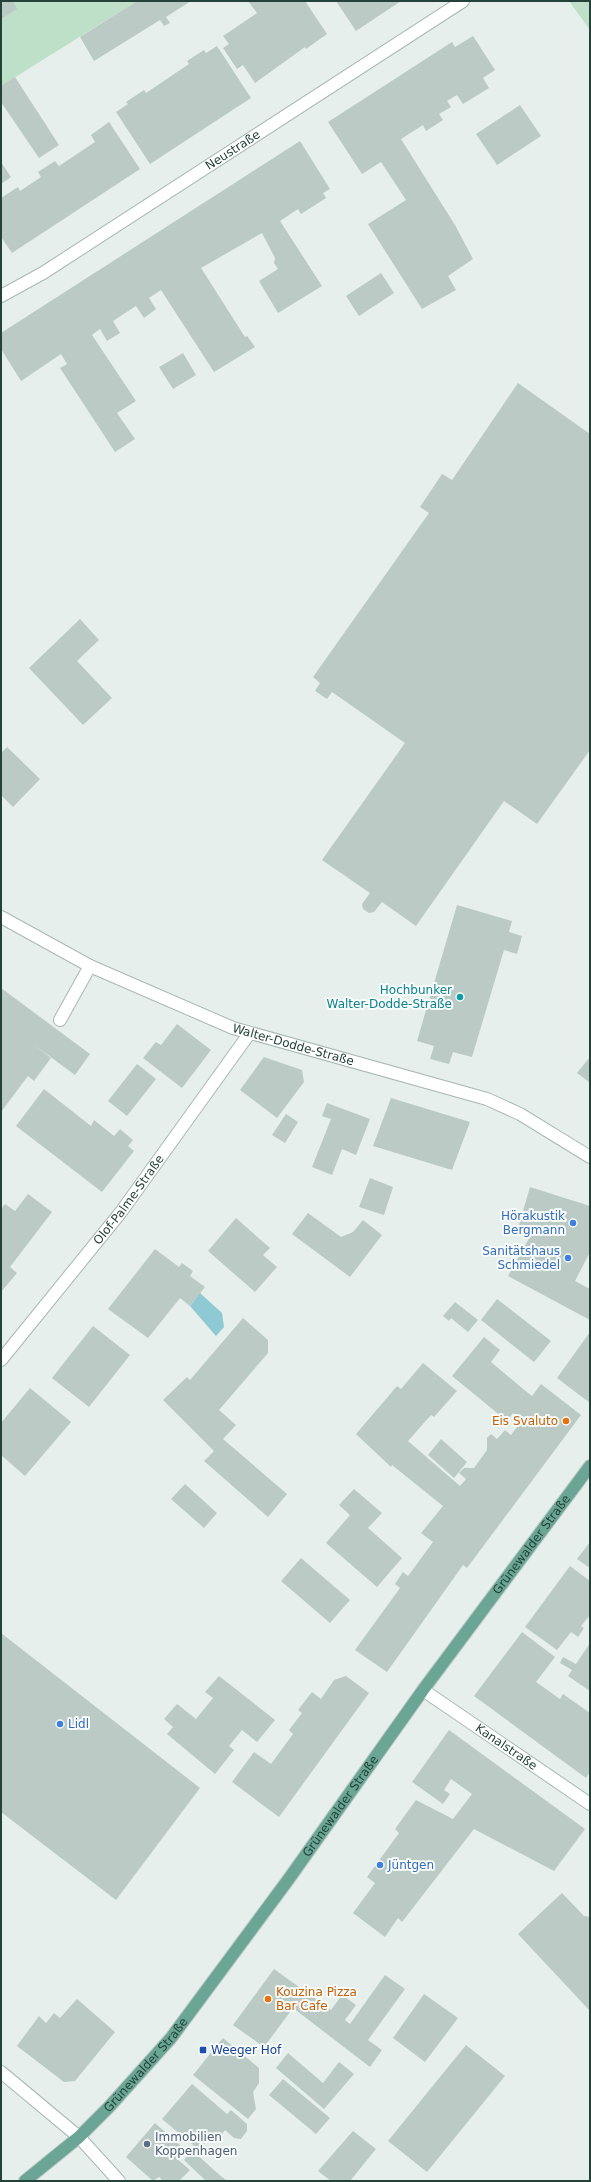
<svg xmlns="http://www.w3.org/2000/svg" width="591" height="2182" font-family="'DejaVu Sans',sans-serif">
<style>
.green{fill:#bfe0c8}
.water{fill:#8ec9d4}
.building{fill:#bbcac4}
.lines{fill:none;stroke-linecap:round;stroke-linejoin:round}
.minor-casing{stroke:#a8b8b2;stroke-width:14}
.major-casing{stroke:#c2cac8;stroke-width:14}
.minor{stroke:#fff;stroke-width:12}
.major{stroke:#6aa596;stroke-width:12}
.culture-dot{fill:#0f9aa8;stroke:#f7fbf9;stroke-width:1.5}
.shop-dot{fill:#3f7fe0;stroke:#f7fbf9;stroke-width:1.5}
.food-dot{fill:#e8710a;stroke:#f7fbf9;stroke-width:1.5}
.transit-dot{fill:#1a4fb4;stroke:#f7fbf9;stroke-width:1.5}
.service-dot{fill:#5c6f8a;stroke:#f7fbf9;stroke-width:1.5}
.labels{text-anchor:middle;dominant-baseline:central;stroke-width:4;stroke-linejoin:round;paint-order:stroke}
.street-label{font-size:12px;fill:#24423a;stroke:#f7fbf9}
.culture-label{font-size:12px;fill:#0d838f;stroke:#f7fbf9;text-anchor:end}
.shop-label{font-size:12px;fill:#366cbe;stroke:#f7fbf9;text-anchor:end}
.food-label{font-size:12px;fill:#c56008;stroke:#f7fbf9;text-anchor:end}
.transit-label{font-size:12px;fill:#164399;stroke:#f7fbf9;text-anchor:start}
.service-label{font-size:12px;fill:#4e5e75;stroke:#f7fbf9;text-anchor:start}
</style>
<rect width="100%" height="100%" fill="#e6efeb"/>
<!-- green -->
<path class="green" d="M1,1h136l-136,85z
M569,1h21v29z"/>
<!-- water -->
<path class="water" d="M200,1293l22,20 2,14 -8,9 -26,-30z"/>
<!-- building -->
<path class="building" d="M1,1h12l4,8 -16,10z
M137,1h54l-25,16 4,6 -6,3 -4,-6 -66,41 -14,-24z
M248,1h57l22,33 -21,15 -1,-2 -50,36 -12,-18 -6,4 -14,-21 6,-4 -6,-8 34,-23z
M336,1h65l-45,30z
M473,36l22,34 -12,8 6,10 -26,16 -6,-9 -10,6 4,6 -12,7 4,6 -17,11 -3,-6 -22,14 54,86 18,34 -25,17 8,14 -34,19 -54,-85 38,-24 -25,-38 -19,12 -34,-52 124,-80 3,5z
M217,46l34,52 -101,66 -34,-52 12,-8 -2,-2 18,-12 2,3 43,-29 -2,-3 17,-11 2,3z
M15,77l44,68 -20,13 -38,-56v-16z
M520,105l21,31 -44,29 -21,-31z
M109,122l31,47 -128,84 -11,-16v-39l17,-11 2,4 21,-14 -3,-5 17,-11 4,5 36,-24 -4,-7z
M300,141l30,48 -7,4 3,5 -25,16 -3,-5 -18,12 42,65 -44,27 -19,-32 19,-12 -4,-6 1,-5 -13,-25 -61,35 44,69 2,-1 8,11 -41,25 -53,-82 -12,8 7,11 -12,9 -8,-12 -23,15 7,12 -13,8 -7,-12 -8,6 44,66 -19,12 18,26 -20,13 -55,-84 7,-4 -6,-10 -40,27 -20,-32v-16z
M1,162l10,15 -10,7z
M381,273l13,20 -35,23 -13,-20z
M183,353l13,22 -23,14 -14,-22z
M518,383l72,51v316l-53,74 -33,-23 -88,125 -34,-24 -8,10 -5,1 -6,-4 -1,-5 8,-11 -48,-33 83,-117 -73,-51 -5,7 -12,-8 5,-8 -7,-6 116,-164 -9,-6 22,-33 10,6z
M80,619l19,21 -22,21 35,37 -29,27 -54,-57z
M7,747l33,32 -27,28 -12,-12v-42z
M457,905l55,16 -3,11 13,4 -5,18 -13,-4 -32,107 -19,-5 -4,12 -19,-5 4,-13 -17,-5z
M1,988l89,66 -15,21 -42,-31 18,14 -17,23 -6,-5 -27,36z
M177,1024l34,26 -29,38 -39,-30 13,-16 5,3z
M264,1057l38,13 2,12 -27,36 -37,-28z
M590,1057v26l-13,-10z
M137,1064l19,15 -29,37 -19,-15z
M44,1089l47,37 3,-6 20,16 6,-7 13,11 -5,6 6,5 -32,41 -86,-66z
M391,1098l79,24 -18,48 -79,-24z
M327,1103l43,16 -14,36 -14,-6 -10,26 -20,-8 19,-48 -9,-3z
M286,1114l12,8 -13,21 -13,-8z
M370,1178l23,9 -9,28 -25,-8z
M530,1187l60,19v46l-15,29 15,8v31l-82,-44 24,-43 -14,-5z
M28,1194l24,18 -42,55 7,6 -16,19v-83l4,-5 10,7z
M308,1213l33,24 12,-5 10,-12 19,15 -32,42 -58,-43z
M236,1218l34,30 -7,7 14,12 -22,25 -47,-41z
M155,1249l24,18 3,-4 11,8 -3,5 15,11 -15,19 -10,-8 -32,40 -40,-29z
M497,1299l54,42 -17,21 -53,-42z
M455,1302l23,18 -10,12 -17,-14 -2,3 -6,-5z
M243,1318l25,22v13l-49,57 17,15 -13,14 64,55 -19,23 -64,-56 10,-10 -51,-51 24,-23 3,3z
M93,1326l37,29 -41,52 -37,-29z
M590,1332v71l-33,-25z
M484,1337l16,13 -9,12 37,31 4,3 9,-12 40,31 -114,153 -4,-3 -76,107 -32,-22 45,-62 -5,-4 8,-12 5,4 25,-34 -12,-9 22,-27 -51,-41 -1,2 -35,-33 41,-48 4,3 22,-26 34,28 -23,26 -3,-2 -23,26 52,45 6,-7 -7,-6 5,-5h10l13,-18v-12l4,-4 6,5 8,-9 6,5 11,-15 -9,-7 -6,8 -55,-45z
M30,1388l41,34 -46,54 -24,-21v-32z
M441,1439l26,23 -13,16 -26,-23z
M185,1484l32,29 -13,15 -33,-29z
M354,1489l28,24 -14,15 34,30 -25,29 -51,-44 24,-28 -11,-10z
M590,1542v26l-13,-9z
M301,1558l49,42 -20,23 -49,-42z
M570,1566l20,15v34l-9,11 3,2 -6,9 -7,-5 -14,18 -32,-23z
M522,1632l33,25 -19,25 24,17 3,-5 27,19v59l-4,6 -112,-82z
M1,1633l199,155 -84,112 -115,-88z
M590,1643v48l-22,-15 4,-6 -12,-7 3,-6 13,7z
M219,1676l56,44 -18,22 -15,-12 -13,16 5,4 -19,24 -48,-40 6,-7 -9,-8 13,-15 19,15 17,-21 -8,-6z
M346,1676l23,17 -90,124 -47,-35 22,-30 17,12 22,-30 -4,-4 13,-17 -4,-3 14,-18 9,7 13,-19z
M449,1730l136,99 -31,42 -80,-42 -72,93 -4,-4 -13,19 -32,-24 22,-30 -8,-6 32,-44 -4,-4 21,-29 37,19 19,-25 -21,-15 -7,11 6,4 -7,10 -31,-22z
M562,1893l22,23 6,1v94l-72,-77z
M274,1969l57,41 11,-15 14,10 -11,15 5,4 35,-49 20,14 -37,51 14,10 -12,17 -77,-59 -29,39 -31,-22z
M424,1994l34,24 -33,44 -32,-24z
M77,1999l38,33 -40,49 -11,1 -47,-36 22,-30 7,7 8,-10 6,5z
M223,2038l36,30v15l-6,9 3,17 -8,10 -55,-44z
M466,2045l39,31 -78,96 -39,-31z
M288,2053l35,30 16,-21 15,12 -30,35 -48,-41z
M283,2079l47,39 -14,16 -47,-39z
M192,2084l35,30 4,-4 16,14v7l-6,8 -7,-1 -9,-8 -8,11 -6,-5 -12,14 -37,-31z
M155,2123l29,26 -8,9 14,12 -11,11h-16l-4,-4 -6,4 -27,-24z
M353,2131l23,18 -26,32h-19l-13,-10z
M192,2150l23,21 12,10h-21l-22,-21z"/>
<g class="lines">
<!-- minor casing -->
<g class="minor-casing">
<g id="minor">
<path id="s1" d="M1,296l42,-23 420,-272"/>
<path id="s2" d="M1,917l89,49 143,62 254,71 33,15 70,43"/>
<path d="M60,1020l30,-54"/>
<path id="s3" d="M1,1360l120,-148 128,-178"/>
<path id="s4" d="M423,1690l167,114"/>
<path d="M1,2072l78,65 40,44"/>
</g>
</g>
<!-- major casing -->
<g class="major-casing">
<g id="major">
<path id="s5" d="M25,2181l54,-44 30,-30 62,-69 117,-158 135,-190 167,-224"/>
</g>
</g>
<!-- minor -->
<use href="#minor" class="minor"/>
<!-- major -->
<use href="#major" class="major"/>
</g>
<!-- markers -->
<circle class="culture-dot" cx="460" cy="997" r="4"/>
<g class="shop-dot">
<circle cx="573" cy="1223" r="4"/>
<circle cx="568" cy="1258" r="4"/>
<circle cx="60" cy="1724" r="4"/>
<circle cx="380" cy="1865" r="4"/>
</g>
<g class="food-dot">
<circle cx="566" cy="1421" r="4"/>
<circle cx="268" cy="1999" r="4"/>
</g>
<rect class="transit-dot" x="199" y="2046" width="8" height="8" rx="2"/>
<circle class="service-dot" cx="147" cy="2144" r="4"/>
<g class="labels">
<!-- street labels -->
<g class="street-label">
<text stroke="none"><textPath href="#s1" startOffset="274">Neustraße</textPath></text>
<text stroke="none"><textPath href="#s2" startOffset="320">Walter-Dodde-Straße</textPath></text>
<text stroke="none"><textPath href="#s3" startOffset="205">Olof-Palme-Straße</textPath></text>
<text stroke="none"><textPath href="#s5" startOffset="816">Grünewalder Straße</textPath></text>
<text stroke="none"><textPath href="#s4" startOffset="101">Kanalstraße</textPath></text>
<text stroke="none"><textPath href="#s5" startOffset="492">Grünewalder Straße</textPath></text>
<text stroke="none"><textPath href="#s5" startOffset="168">Grünewalder Straße</textPath></text>
</g>
<!-- culture labels -->
<g class="culture-label">
<text x="452" y="990">Hochbunker<tspan x="452" dy="14">Walter-Dodde-Straße</tspan></text>
</g>
<!-- shop labels -->
<g class="shop-label">
<text x="565" y="1216">Hörakustik<tspan x="565" dy="14">Bergmann</tspan></text>
<text x="560" y="1251">Sanitätshaus<tspan x="560" dy="14">Schmiedel</tspan></text>
<text x="68" y="1724" text-anchor="start">Lidl</text>
<text x="388" y="1865" text-anchor="start">Jüntgen</text>
</g>
<!-- food labels -->
<g class="food-label">
<text x="558" y="1421">Eis Svaluto</text>
<text x="276" y="1992" text-anchor="start">Kouzina Pizza<tspan x="276" dy="14">Bar Cafe</tspan></text>
</g>
<!-- transit labels -->
<g class="transit-label">
<text x="211" y="2050">Weeger Hof</text>
</g>
<!-- service labels -->
<g class="service-label">
<text x="155" y="2137">Immobilien<tspan x="155" dy="14">Koppenhagen</tspan></text>
</g>
</g>
<!-- border -->
<rect width="591" height="2182" fill="none" stroke="#24423a" stroke-width="4"/>
</svg>
